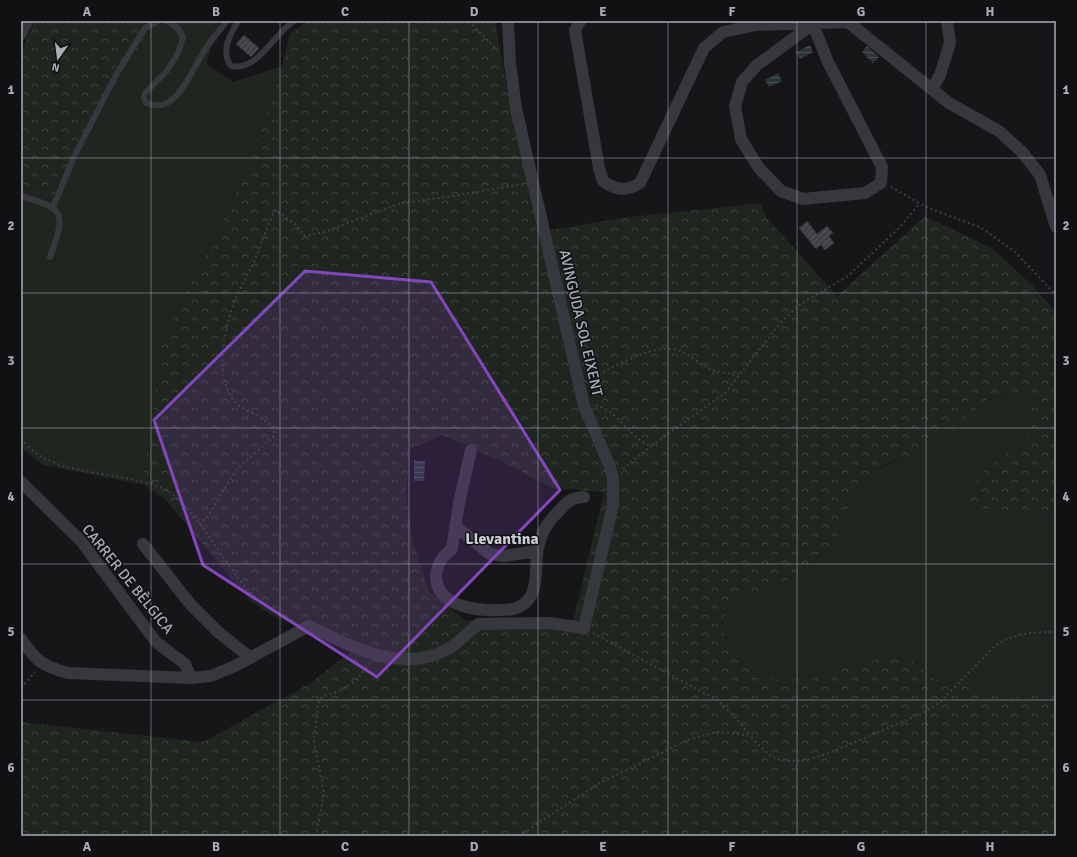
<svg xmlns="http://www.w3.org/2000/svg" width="1077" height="857" font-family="Signika,sans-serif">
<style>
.green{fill:#1e261f}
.forest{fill:url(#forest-crowns);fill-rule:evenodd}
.water{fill:url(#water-rules)}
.building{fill:url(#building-hatch);stroke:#303034}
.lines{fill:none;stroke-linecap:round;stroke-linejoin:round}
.path{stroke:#3d3f44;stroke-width:2;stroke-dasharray:2 3;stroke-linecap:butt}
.service{stroke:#37383d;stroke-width:6}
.minor{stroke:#37383d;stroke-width:12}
.marked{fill:#8446be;fill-opacity:0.2;stroke:#8446be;stroke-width:3;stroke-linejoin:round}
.grid{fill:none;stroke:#a8adb8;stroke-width:1;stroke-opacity:0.55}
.labels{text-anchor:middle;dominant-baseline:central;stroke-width:3;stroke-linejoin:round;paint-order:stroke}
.street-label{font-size:15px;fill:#a8adb8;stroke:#111113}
.neighbourhood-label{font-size:16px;font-weight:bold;fill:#c9ccd4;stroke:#111113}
.neatline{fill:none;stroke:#a8adb8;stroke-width:1.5}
.grid-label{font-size:13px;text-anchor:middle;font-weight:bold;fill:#a8adb8}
</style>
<defs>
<pattern id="forest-crowns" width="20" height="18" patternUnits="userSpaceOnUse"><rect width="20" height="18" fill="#1e261f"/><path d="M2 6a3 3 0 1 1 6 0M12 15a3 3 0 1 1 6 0" fill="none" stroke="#3c433d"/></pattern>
<pattern id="water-rules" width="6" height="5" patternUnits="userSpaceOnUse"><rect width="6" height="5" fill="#2c353c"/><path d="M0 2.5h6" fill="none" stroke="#485056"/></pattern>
<pattern id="building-hatch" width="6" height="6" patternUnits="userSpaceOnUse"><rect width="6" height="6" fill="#404145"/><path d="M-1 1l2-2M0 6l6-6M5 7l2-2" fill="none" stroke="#595a5e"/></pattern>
</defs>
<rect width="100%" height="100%" fill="#161618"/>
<!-- green -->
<path class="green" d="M156,21h65l-15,42 27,19 49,-16 -32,95 -35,78 -28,49 -25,57 -18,125v15l-101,-20 -22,-17v-263l36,11 46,-91z
M1009,391l16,4 5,5c3,16 3,32 -8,43l-45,36 -2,28 31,6 8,1 16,-3 26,4v179l-49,4 -24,-4 -15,-7 -33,-8 -32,-26 -9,-1 -22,9 -74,17 -17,2 -9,-2 -17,-5 -14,-8 -5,-6 -14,-31 3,-15 9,-13 51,-19 41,-30 15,-19 11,-39 23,-23 40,-18 35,-24 28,-24z"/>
<!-- forest -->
<path class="forest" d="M34,21h122l-53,84 -46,92 -36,-12v-133z
M308,21h187l13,73 32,138 81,-14 140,-15 5,14 71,79 88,-80 68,33 41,38 22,26v202l-26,-4 -16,3 -8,-1 -31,-6 -6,-5c1,-25 33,-46 53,-59 11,-11 11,-27 8,-43l-5,-5 -17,-4 -22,9 -50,41 -28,15 -16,5 -17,9 -23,23 -11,39 -9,14 -47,35 -51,19 -9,13 -3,15 14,31 5,6 14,8 17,5 9,2 17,-2 74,-17 22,-9 9,1 32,26 33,8 15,7 24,4 49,-4v142h-1035v-114l182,20 106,-58 44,-34 -74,-31 -27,-16 -86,-103 -22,-15v-15l18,-125 25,-57 28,-49 35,-78 32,-95 8,-32zM442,435l59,26 51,27 52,4 -31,130 -108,-2 -36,-29 -16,-49 -7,-48 4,-45z"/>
<!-- water -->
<path class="water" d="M810,45l3,7 -13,7 -4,-7z
M867,46l12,11 -6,6 -11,-11z
M778,73l4,8 -13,6 -4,-7z
M414,460l11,1 -1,20h-10z"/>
<!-- building -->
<path class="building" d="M244,35l15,13 -8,9 -15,-13z
M807,221l10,13 10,-8 6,7 -4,3 5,7 -9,7 -4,-5 -5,4 -17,-21z"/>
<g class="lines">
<!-- path -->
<path class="path" d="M469,21l29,30
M891,187l37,21 52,19 35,25 41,43
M590,379c22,-11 58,-33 83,-30 14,2 21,12 33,18 9,5 22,6 32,9
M596,405c23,7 33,33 55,41l74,-53 57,-72 20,-18 46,-27 52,-49 20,-24
M21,439c6,6 13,14 21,18 26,14 59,16 88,22 14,3 30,6 42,15 45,36 64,109 122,127
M623,469l28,-23
M199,524l9,-8 28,-46 39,-35c-4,-20 -33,-21 -43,-37 -17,-26 -8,-68 2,-95 5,-15 15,-29 21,-44 7,-16 12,-33 20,-49l20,14 10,12 19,-4 77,-29 46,-6 75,-13
M593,633l124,67 20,19 13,17
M21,688l14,-16
M316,836l8,-44 -10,-50 4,-39 4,-6c23,-8 34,-13 47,-34
M519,836l79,-52 92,-45 27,-7 15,1 18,3 18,18 9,5 11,2 19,-1 25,-8 91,-39 16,-10 57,-58c19,-12 38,-13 60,-13"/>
<!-- service -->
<path class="service" d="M166,21c9,2 13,9 17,16l-5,16 -11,18 -22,22 -1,5 2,5c7,2 14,4 21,0 16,-8 29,-40 39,-55 6,-9 14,-18 21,-27
M238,21c-8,14 -18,30 -7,45 27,6 43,-33 63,-45
M21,196c46,13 44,18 29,61
M53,207l20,-48 43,-84 29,-47 13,-7"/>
<!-- minor -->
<path class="minor" d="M580,21l-5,9 24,138 4,13c13,9 23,11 37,2l64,-135 19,-16 33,-7 92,-3 101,81 50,28 24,22 17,22 16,52
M813,24l14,36 55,107 -1,16 -16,10 -62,6 -22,-8 -22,-23 -18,-29 -6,-33 7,-24 15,-17z
M21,34l6,-13
M932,89l8,-14 10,-32 -3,-22
M471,450l-12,53 -7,46c-10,8 -15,14 -16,27 0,30 40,35 62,34 9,0 16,0 23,-4 21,-12 12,-43 18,-62 3,-13 10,-24 20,-33 8,-9 13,-14 25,-14
M21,482l60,59 75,101 29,22 6,14
M455,526l35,28 14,2 33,-5
M143,544l48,61 27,27 33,26
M479,624l70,-1 35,5 29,-123v-26l-3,-12 -26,-61 -68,-298 -6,-45 -2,-42
M21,639c15,22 21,27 47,34l123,5 20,-2 24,-10 74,-40c41,20 92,48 137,24 13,-6 21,-18 33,-26"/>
</g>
<!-- marked area -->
<path class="marked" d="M305,271l126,11 129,208 -183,187 -174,-112 -49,-145z"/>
<!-- grid -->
<path class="grid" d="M151,21v815M280,21v815M409,21v815M538,21v815M668,21v815M797,21v815M926,21v815M21,158h1035M21,293h1035M21,428h1035M21,564h1035M21,700h1035"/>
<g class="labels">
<!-- street labels -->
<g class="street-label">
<text transform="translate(581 323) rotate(77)">AVINGUDA SOL EIXENT</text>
<text transform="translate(128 579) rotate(51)">CARRER DE BÈLGICA</text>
</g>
<!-- neighbourhood labels -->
<g class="neighbourhood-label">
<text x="502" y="539">Llevantina</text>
</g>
</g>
<!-- border -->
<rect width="1077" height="857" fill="none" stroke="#111113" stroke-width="44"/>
<!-- north arrow -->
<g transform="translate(58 58) rotate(194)" stroke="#111113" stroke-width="3" paint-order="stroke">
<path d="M0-3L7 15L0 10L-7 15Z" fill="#a8adb8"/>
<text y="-6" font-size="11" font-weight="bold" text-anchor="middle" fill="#a8adb8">N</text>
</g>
<rect x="22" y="22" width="1033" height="813" class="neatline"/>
<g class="grid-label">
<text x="87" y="16">A</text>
<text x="216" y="16">B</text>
<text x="345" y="16">C</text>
<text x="474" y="16">D</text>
<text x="603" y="16">E</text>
<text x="732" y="16">F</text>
<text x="861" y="16">G</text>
<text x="990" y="16">H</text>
<text x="11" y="94">1</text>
<text x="1066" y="94">1</text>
<text x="11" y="230">2</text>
<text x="1066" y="230">2</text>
<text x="11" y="365">3</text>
<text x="1066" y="365">3</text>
<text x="11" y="501">4</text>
<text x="1066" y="501">4</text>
<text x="11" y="636">5</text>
<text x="1066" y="636">5</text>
<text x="11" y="772">6</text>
<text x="1066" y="772">6</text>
<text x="87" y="851">A</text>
<text x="216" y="851">B</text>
<text x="345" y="851">C</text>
<text x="474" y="851">D</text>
<text x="603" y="851">E</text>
<text x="732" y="851">F</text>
<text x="861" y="851">G</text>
<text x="990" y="851">H</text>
</g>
</svg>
